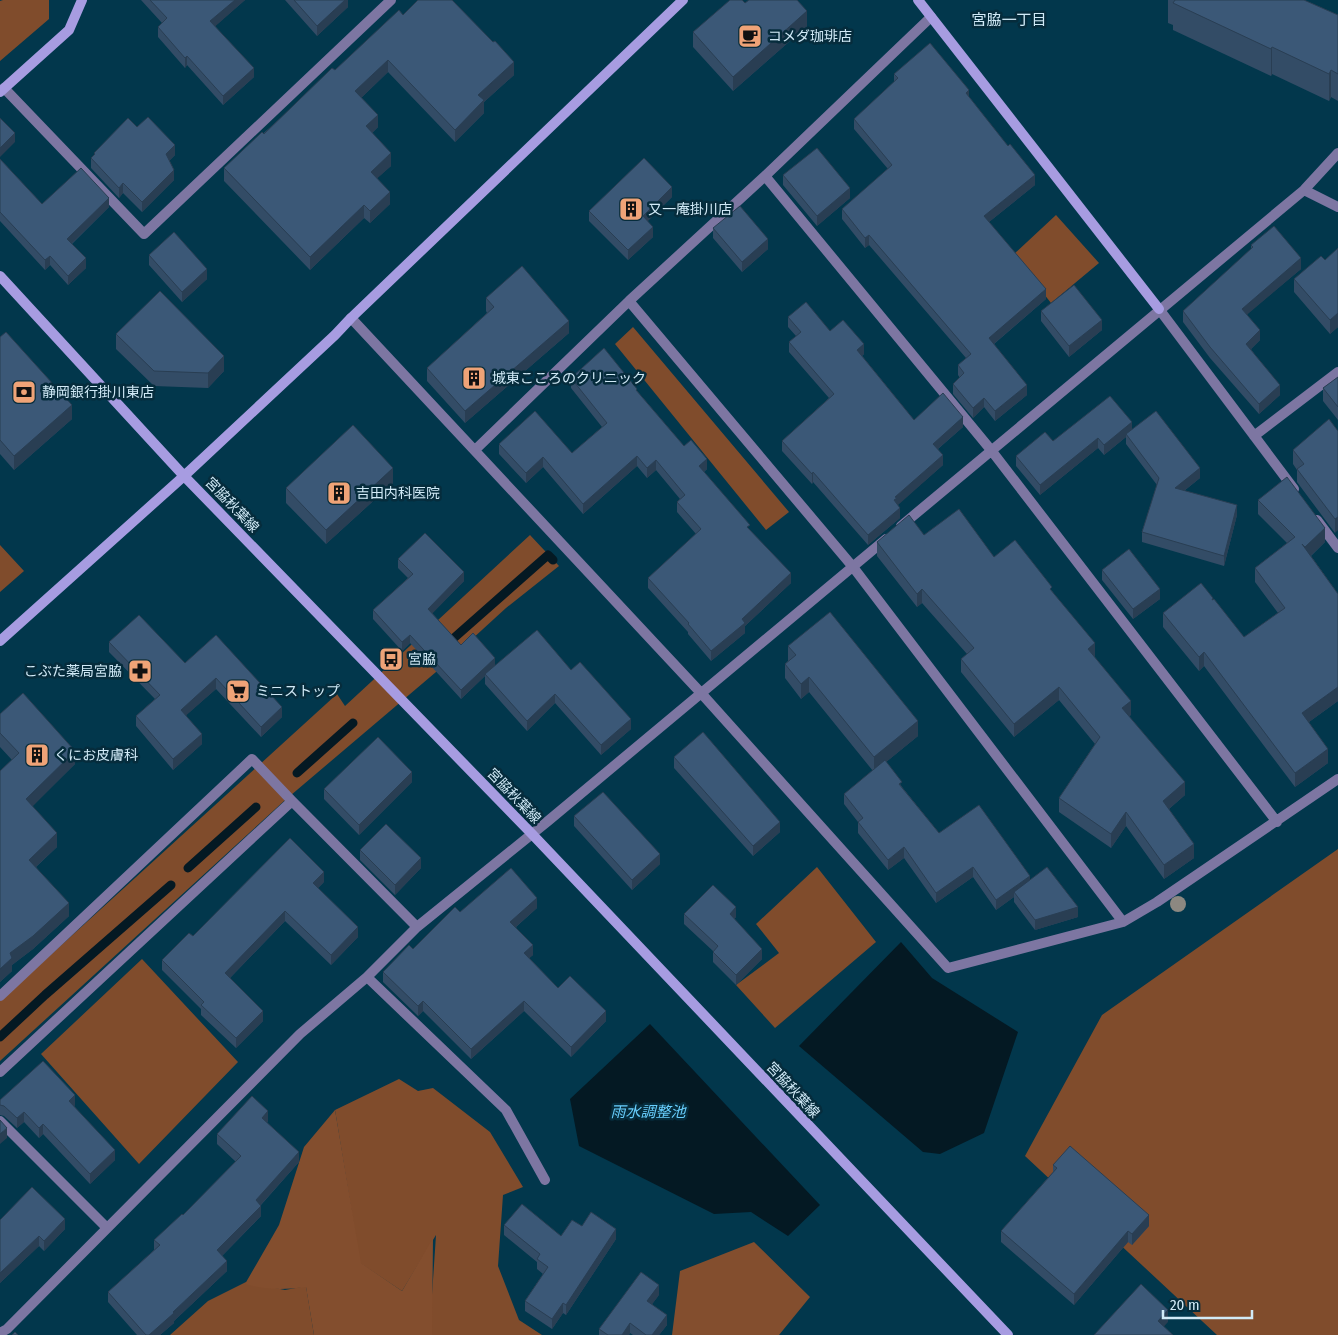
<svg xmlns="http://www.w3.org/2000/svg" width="1338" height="1335" font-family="'Fira Sans Condensed','Noto Sans JP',sans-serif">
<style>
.green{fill:#804c2c}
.forest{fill:#834e2e}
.water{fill:#041923}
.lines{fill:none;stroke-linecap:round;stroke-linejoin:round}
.stream{stroke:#041923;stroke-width:9}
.street{stroke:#7d76a2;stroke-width:10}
.secondary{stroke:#a79ce1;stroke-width:10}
.tree{fill:#8c8881}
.wall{fill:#334c66}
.shaded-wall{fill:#293e53}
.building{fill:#3b5877;stroke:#293e53}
.labels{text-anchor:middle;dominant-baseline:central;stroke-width:5;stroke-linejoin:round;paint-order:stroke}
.poi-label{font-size:14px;fill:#d1eaf7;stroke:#062c3c;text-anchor:start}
.street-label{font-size:14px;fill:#d1eaf7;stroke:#062c3c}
.neighbourhood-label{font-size:15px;fill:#d1eaf7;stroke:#062c3c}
.water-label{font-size:15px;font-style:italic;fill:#68cefd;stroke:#062c3c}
</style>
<rect width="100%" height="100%" fill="#02374c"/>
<!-- green -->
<path class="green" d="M3,0h46v19l-49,42v-60z
M1056,215l43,48 -48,40 -38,-48z
M633,327l156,185 -23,18 -151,-186z
M530,535l29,31 -53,42 -70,64 -152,129 -284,260v-60l337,-307 8,12z
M0,545l24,26 -24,21z
M1338,849v486h-121l-192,-179 77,-141z
M817,867l59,75 -101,86 -39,-43 43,-32 -23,-29z
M142,959l96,103 -99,102 -98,-110z
M399,1079l19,12 15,-3 57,44 33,55 -20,8 -5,71 21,54 23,15h-110l-2,-10 6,-90 -34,56 -42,-28 -25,-153z
M246,1282l39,8 21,-4 8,49h-144l38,-34z"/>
<!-- forest -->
<path class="forest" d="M335,1110l26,153 41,28 31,-53 -1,97h-118l-8,-48c-22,3 -40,3 -61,-3l34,-59 25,-78z
M754,1242l56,55 -31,38h-107l8,-64z"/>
<!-- water -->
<path class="water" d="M901,942l31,36 86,54 -34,101 -44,21 -17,-2 -124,-106z
M650,1024l170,181 -32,31 -37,-24 -37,2 -135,-68 -9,-47z"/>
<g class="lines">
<!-- stream -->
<path class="stream" d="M446,645l102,-90 5,5
M297,773l56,-50
M188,868l68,-61
M0,1037l45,-42 126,-110"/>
<!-- street -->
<path class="street" d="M4,88l140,146 247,-234
M765,176l226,274 286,372
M1304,190l34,17
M629,301l224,266 270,355
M1159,309l135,180
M351,318l350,375 247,275 175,-46 34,-20 181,-123
M1254,436l84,-64
M475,450l154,-149 136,-125 166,-159
M1317,520l21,28
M901,526l403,-336 34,-37
M367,977l139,133 39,70
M0,996l252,-237 40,42 125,126
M0,1072l292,-271
M0,1121l107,107
M0,1333l7,-4 293,-295 67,-57 50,-50 131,-106 338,-282"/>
<!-- secondary -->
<path class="secondary" d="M918,0l241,309
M0,92l69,-62 13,-30
M0,276l184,200 348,358 476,501
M0,641l184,-165 151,-141 16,-17 332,-318"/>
</g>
<!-- trees -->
<circle class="tree" cx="1178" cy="904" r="8"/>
<!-- wall -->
<path class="wall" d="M141,0h104l-30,26 39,51 -31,28 -36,-40 -2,3 -27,-31v-10l4,-4z
M285,0h63v7l-31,29z
M1168,0h136l34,15v86l-7,-4 -2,4 -57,-27 -1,2 -98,-46v-5l-5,-2z
M745,3l62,23 -74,65 -40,-44v-15z
M403,15l90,27 21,33 -30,27v11l-29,29 -67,-70 -27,26 17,29 -6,6 19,33 -14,12 13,26 -20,19 -6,-5 -54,52 -86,-89v-13l111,-98z
M894,74l75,23 66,88 -46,37 57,77 -52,45 33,51 -32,26 -11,-14 -11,11 -20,-24v-10l7,-6 -2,-3v-10l8,-7 -97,-113 -4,3 -23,-29v-10l46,-40 -34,-40v-10l40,-37z
M137,127l38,28 -6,6 5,19 -32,32 -19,-19 -4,5 -28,-30v-10l3,-2v-3z
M0,159l42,45 67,3 -37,37 14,24 -18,17 -18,-20 -5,5 -45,-49z
M783,175l67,23 -33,28 -34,-41z
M672,197l-25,24 6,16 -25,23 -39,-39v-10z
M713,228l55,21 -26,23 -29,-34z
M1251,245l50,24 -54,45 13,26 -9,9 29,46 -21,19 -49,-56 -27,-36v-11l68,-62z
M1338,248v79l-8,7 -36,-42v-13l31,-19z
M149,255l58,24 -25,23 -33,-37z
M486,298l83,35 -104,90 -38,-42v-13l60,-55 -1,-2z
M1041,311l61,19 -33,27 -28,-36z
M788,317l42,14 34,23 -2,2 52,64 49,7 -25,22 5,16 -46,40 3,13 -32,27 -55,-63 -1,2 -30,-33v-10l47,-43 -40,-46v-10l7,-6 -8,-9z
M116,334l108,37 -16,17 -54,-2 -38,-37z
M0,337l72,82 -58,51 -14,-16z
M1338,377v43l-15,-19v-13z
M571,378l66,13 47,55 23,23 -3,3 87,111 -46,43v7l-34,28 -23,-27v-2l-40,-44v-10l48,-44 -19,-22v-10l3,-3 -24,-29 -9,8 -10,-12 -54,48 -40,-47 -17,16 -27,-29v-10l73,9 30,-26 -31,-39z
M1132,430l68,48 -16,13 53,24 -13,51 -82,-24v-10l15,-47 -31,-41v-7l-22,18 -6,-7 -58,47 -24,-29v-10l37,-15z
M1338,431l-3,102 -38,-51v-12l-4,-6v-14z
M393,483l-67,61 -40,-41v-15z
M1258,500l67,42 -14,14 27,38v107l-29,21 19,41 -33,24 -91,-121 -5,5 -36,-44v-14l50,-13 31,37 34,-24 -23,-31v-14l32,-25 -29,-29z
M924,535l70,22 58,34 43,65 -1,1 37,58 -2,1 56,79 -16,14 25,49 -30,21 -38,-53 -15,22 -52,-36v-14l36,-54 -36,-44 -45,37 -53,-65v-13l6,-5 -45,-51 -5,4 -40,-51v-14z
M398,559l66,22 -32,32 29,32 34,21 76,4 60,59 -30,26 -46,-52 -28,28 -42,-47v-8l-24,23 -51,-56 -8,8 -29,-32v-9l35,-32 -10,-10z
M1102,570l58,29 -27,20 -31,-39z
M216,635l66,82 -21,20 -45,-48 -30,26 16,29 -29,26 -37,-44v-10l19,-17 -46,-47v-10l76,21z
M788,646l130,90 -32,26 16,25 37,46 91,47 48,37 -43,13 -21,-28v-5l-18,13 -23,-33 -37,26 -32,-45 -16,12 -30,-37v-11l-14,-18v-10l29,-23 -64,-79 -8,7 -16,-21v-14l3,-3z
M0,714l75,50 -43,42 25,41 -21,20 33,49 -36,33 -21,16v6l-12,11v-211l12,-11 -12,-13z
M674,757l106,75 -27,24 -79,-88z
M412,782l-53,53 -35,-36v-10z
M574,816l86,48 -28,26 -58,-64z
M360,850l61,18 -26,27 -35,-35z
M324,882l-6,6 40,49 -27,28 -46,-44 -55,57 33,43 -27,27 -35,-33v-6l-39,-39v-10l31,-24z
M537,908l-21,19 17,28 -4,3 29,30 48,33 -35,36 -47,-46 -53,48 -48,-48 -5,5 -35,-34v-10l77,-60z
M684,914l52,3 -2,2 28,40 -26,26 -23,-23v-11l-29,-27z
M0,1100l75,5 -1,1 41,54 -25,24 -47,-50 -4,4 -15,-16 -7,6 -13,-12 -4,-1z
M268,1121l-1,2 32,39 -38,43v11l-39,40 5,15 -53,50v2l-14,12h-23l-29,-33v-10l46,-42v-10l29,-25 53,-53 -19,-18v-10z
M1053,1165l96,61 -17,19 -4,-3 -54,63 -73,-63v-11l52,-59z
M0,1220l65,9 -21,22 -5,-5 -39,37z
M504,1225l57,11 21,-10 34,13 -50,76 -3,-2 -11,16 -27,-18v-10l18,-27 -6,-5v-7l-33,-27z
M659,1295l-7,9 15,21 -8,10h-26l-3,-2 -1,2h-30v-6z"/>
<!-- shaded-wall -->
<path class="shaded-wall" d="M235,0h10l-35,31v-10z
M345,0h3v7l-31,29v-10z
M807,11v15l-74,65v-14z
M1272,47v27l-1,2v-27z
M187,56v9l-2,3v-10z
M388,60v12l-33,32v-13z
M514,62v13l-30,27v11l-29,29v-12l23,-35z
M254,68v9l-31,28v-9z
M1331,70v27l-2,4v-27z
M969,90v10l-3,-7z
M378,115v12l-12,12v-13z
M15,133v9l-15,15v-9z
M175,145v10l-9,9v-10z
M391,153v13l-20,18v-12z
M174,170v10l-32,32v-10z
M1035,175v10l-51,41v-10z
M123,183v10l-4,5v-10z
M672,187v10l-29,29v-10z
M850,188v10l-33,28v-10z
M390,192v12l-20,19v-12z
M109,198v9l-42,41v-9z
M364,205v13l-54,52v-13z
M653,227v10l-25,23v-10z
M869,235v10l-4,3v-10z
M768,239v10l-26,23v-10z
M50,256v9l-5,5v-10z
M86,258v10l-18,17v-9z
M1301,258v11l-59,50v-10z
M207,269v10l-25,23v-10z
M1046,289v10l-57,49v-10z
M1338,313v14l-8,7v-14z
M1102,320v10l-33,27v-11z
M569,321v12l-104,90v-12z
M1260,330v10l-14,14v-10z
M864,344v10l-7,6v-10z
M224,356v15l-16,17v-15z
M1027,385v10l-32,26v-10z
M1280,385v10l-21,19v-10z
M984,398v9l-11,11v-10z
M72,405v14l-58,51v-14z
M963,417v10l-30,26v-9z
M1132,422v10l-6,2v3l-22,18v-10z
M1098,438v10l-58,47v-10z
M943,455v10l-46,41 -3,-6 1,-3z
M637,456v10l-54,48v-10z
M543,457v10l-17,16v-10z
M707,459v10l-8,7v-10z
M656,460v10l-9,8v-10z
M393,468v15l-67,61v-14z
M1200,468v10l-25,20v-10z
M813,472v10l-1,2v-10z
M1237,505v10l-13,51v-10z
M900,508v10l-32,27v-10z
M1338,517v13l-3,3v-14z
M1325,528v14l-20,19v-14z
M464,572v9l-36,37v-9z
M791,573v10l-46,43v7l-34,28v-10l31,-32z
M922,589v14l-5,4v-13z
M1160,589v10l-27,20v-10z
M410,635v8l-8,8v-9z
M1095,643v13l-7,6v-13z
M1204,652v14l-5,5v-14z
M495,658v9l-10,7v2l-24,23v-9z
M809,677v15l-8,7v-15z
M216,678v11l-35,31v-10z
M1059,687v13l-45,37v-13z
M1338,687v14l-36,26v-14z
M555,694v9l-28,28v-10z
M1131,701v14l-9,6v-13z
M282,707v10l-21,20v-10z
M631,719v10l-30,26v-10z
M918,721v15l-44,36v-15z
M202,734v10l-29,26v-11z
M1328,749v14l-33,24v-14z
M75,751v13l-49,49v-14z
M412,772v10l-53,53v-10z
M1185,782v13l-22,19v-13z
M1126,812v14l-15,22v-14z
M780,822v10l-27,24v-10z
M57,833v14l-28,26v-13z
M1194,844v14l-30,21v-14z
M904,847v11l-16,12v-10z
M660,854v10l-28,26v-10z
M421,858v10l-26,27v-10z
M973,867v10l-37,26v-10z
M324,872v10l-11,11v-10z
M1030,876v10l-16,6v5l-18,13v-10z
M537,898v10l-27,24v-10z
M69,903v13l-36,33 -21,16v6l-12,11v-13l10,-16z
M736,907v10l-6,7v-10z
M1078,907v10l-43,13v-10z
M285,911v10l-60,62v-10z
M358,927v10l-27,28v-10z
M533,945v10l-9,8v-10z
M762,949v10l-26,26v-10z
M423,1001v10l-5,5v-10z
M524,1001v10l-53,48v-10z
M263,1011v10l-27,27v-10z
M606,1011v10l-35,36v-10z
M75,1095v10l-6,6v-10z
M268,1111v10l-6,7v-10z
M24,1112v10l-7,6v-10z
M43,1124v10l-4,4v-10z
M7,1128v10l-7,6v-10z
M115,1150v10l-25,24v-10z
M299,1152v10l-43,48v-10z
M261,1206v10l-44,45v-11z
M1149,1215v11l-17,19v-11z
M65,1219v10l-21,22v-10z
M616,1229v10l-50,76v-10z
M1128,1231v11l-54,63v-11z
M39,1236v10l-39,37v-10z
M227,1261v10l-53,50v2l-14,12h-11z
M659,1285v10l-12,16v-10z
M563,1303v10l-11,16v-10z
M1168,1310v12l-10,11v-12z
M667,1315v10l-8,10h-7z
M630,1323v10l-1,2h-7z"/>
<!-- building -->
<path class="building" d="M150,0h85l-25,21 44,47 -31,28 -36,-40 -2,2 -27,-31 9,-9z
M294,0h51l-28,26z
M418,0h34l41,42 2,-1 19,21 -36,33 6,5 -29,30 -67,-70 -33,31 23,24 -12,11 25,27 -20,19 19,20 -20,19 -6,-6 -54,52 -86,-89 38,-36 2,2 68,-66 3,2 64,-60 4,5z
M730,0h12l3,3 4,-3h48l10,11 -74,66 -40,-45z
M1175,0h129l34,15v59l-7,-4 -2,4 -57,-27 -1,2 -98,-46z
M930,43l39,47 -3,3 42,53 2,-2 25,31 -51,41 62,73 -57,49 38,47 -32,26 -11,-13 -11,10 -20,-24 11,-11 -6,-8 13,-11 -102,-119 -4,3 -23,-29 50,-44 -38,-46 44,-41 -4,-4z
M148,117l27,28 -9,9 8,16 -32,32 -19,-19 -4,5 -28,-30 4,-4 -1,-1 34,-35 9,9z
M0,118l15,15 -15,15z
M817,148l33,40 -33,28 -34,-41z
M644,158l28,29 -29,29 10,11 -25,23 -39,-39z
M0,159l42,45 39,-36 28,30 -42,41 19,19 -18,18 -18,-20 -5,4 -45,-48z
M740,206l28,33 -26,23 -29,-34z
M1274,226l27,32 -59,51 18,21 -14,14 34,41 -21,19 -49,-57 -27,-36 70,-64 -2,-2z
M174,232l33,37 -25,23 -33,-37z
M1338,248v65l-8,7 -36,-41 27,-23 4,4z
M522,266l47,55 -104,90 -38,-43 67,-61 -8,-9z
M1074,285l28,35 -33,26 -28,-35z
M160,291l64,65 -16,17 -54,-2 -38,-37z
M806,302l24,29 13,-11 21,24 -7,6 57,70 29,-27 20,24 -30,27 10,11 -48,42 2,1 -3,2 6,8 -32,27 -55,-63 -1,2 -30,-33 52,-47 -45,-52 12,-10 -13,-15z
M6,332l66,73 -58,51 -14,-16v-103z
M604,348l33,41 -1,1 48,56 7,-6 16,19 -8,7 51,59 -3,2 44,46 -49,46 3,4 -34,28 -23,-27 1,-1 -41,-45 53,-49 -24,-27 8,-7 -29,-35 -9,8 -10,-12 -54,48 -40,-47 -17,16 -27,-29 36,-33 37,42 35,-30 -36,-45z
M1338,377v30l-15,-19z
M1110,396l22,26 -28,23 -6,-7 -58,47 -24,-29 29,-24 8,9z
M1156,411l44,57 -25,20 62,17 -13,51 -82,-24 17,-54 -33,-44z
M1329,419l9,12v86l-3,2 -38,-50 7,-5 -11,-14z
M353,425l40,43 -67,62 -40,-42z
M1287,477l38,51 -20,19 -3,-3 36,50v93l-36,26 26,36 -33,24 -91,-121 -5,5 -36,-44 38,-30 12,15 -1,2 2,-1 30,38 41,-29 -30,-40 40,-31 -37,-37z
M959,509l35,48 21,-17 37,47 -2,2 45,54 -7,6 43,52 -9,7 63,74 -22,19 31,43 -30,21 -38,-53 -15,22 -52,-36 41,-61 -41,-50 -45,37 -53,-65 13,-11 -52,-59 -5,5 -40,-52 32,-27 15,20z
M425,533l39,39 -36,37 33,36 12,-12 22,25 -34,32 -51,-55 -8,7 -29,-32 40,-36 -15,-15z
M1129,549l31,40 -27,20 -31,-39z
M830,612l88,109 -44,36 -65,-80 -8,7 -16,-20 11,-9 -8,-9z
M139,615l46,48 31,-28 66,72 -21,20 -45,-49 -35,32 21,24 -29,25 -37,-43 24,-21 -51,-53z
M537,630l34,40 9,-8 51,57 -30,26 -46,-51 -28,27 -42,-47z
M23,693l52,58 -49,48 31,34 -28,27 40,43 -36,33 -23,17 2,5 -12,11v-198l19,-18 -19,-20v-19z
M703,732l77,90 -27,24 -79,-89z
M378,737l34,35 -53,53 -35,-36z
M885,760l17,22 -3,2 40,49 40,-28 51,71 -34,24 -23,-33 -37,26 -32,-46 -16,13 -30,-38 5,-4 -19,-24z
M603,792l57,62 -28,26 -58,-64z
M386,824l35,34 -26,27 -35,-35z
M290,838l34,34 -11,11 45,44 -27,28 -46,-44 -60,62 38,38 -27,27 -35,-33 3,-3 -42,-42 27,-27 4,3z
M1047,867l31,40 -43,13 -21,-28z
M511,868l26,30 -27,24 23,23 -9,8 34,35 12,-12 36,35 -35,36 -47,-46 -53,48 -48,-48 -5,5 -35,-34 26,-27 4,4 42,-42 5,5z
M713,885l23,22 -6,7 32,35 -26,26 -23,-23 5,-6 -34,-32z
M43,1061l32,34 -6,6 46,49 -25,24 -47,-50 -4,4 -15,-16 -7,6 -13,-12 -4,-1v-5z
M252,1096l16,15 -6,7 37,34 -43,48 5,6 -44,44 10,11 -54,51 1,1 -25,22h-3l-38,-43 52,-47 -6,-5 28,-26 1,1 58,-59 -24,-22z
M0,1120l7,8 -7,6z
M1070,1146l79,69 -17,19 -4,-3 -54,63 -73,-63 56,-63 -4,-3z
M32,1187l33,32 -21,22 -5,-5 -39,37v-53z
M522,1204l39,32 11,-16 10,6 9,-14 25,17 -50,76 -3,-2 -11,16 -27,-18 23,-34 -11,-8 3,-5 -36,-29z
M641,1272l18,13 -12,16 20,14 -15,20h-6l-16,-12 -8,12h-14l-9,-6z
M1141,1284l27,26 -10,11 15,14h-79z
M15,1332l3,3h-6z"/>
<!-- icons -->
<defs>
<g id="cafe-square" transform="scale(1.25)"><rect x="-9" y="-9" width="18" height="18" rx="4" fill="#efa377" stroke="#062c3c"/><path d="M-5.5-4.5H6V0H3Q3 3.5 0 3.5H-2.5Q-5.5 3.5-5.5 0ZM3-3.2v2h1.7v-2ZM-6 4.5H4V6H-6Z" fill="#111"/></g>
<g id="building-square" transform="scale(1.25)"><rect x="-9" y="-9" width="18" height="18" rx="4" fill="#efa377" stroke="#062c3c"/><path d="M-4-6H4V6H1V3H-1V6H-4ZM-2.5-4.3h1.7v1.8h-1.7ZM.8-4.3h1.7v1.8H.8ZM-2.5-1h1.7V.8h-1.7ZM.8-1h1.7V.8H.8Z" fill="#111"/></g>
<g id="bank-square" transform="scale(1.25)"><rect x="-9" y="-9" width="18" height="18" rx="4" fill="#efa377" stroke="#062c3c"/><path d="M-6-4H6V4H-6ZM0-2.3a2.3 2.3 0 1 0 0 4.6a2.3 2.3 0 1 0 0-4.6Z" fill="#111"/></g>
<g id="bus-square" transform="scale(1.25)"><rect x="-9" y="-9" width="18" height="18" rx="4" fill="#efa377" stroke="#062c3c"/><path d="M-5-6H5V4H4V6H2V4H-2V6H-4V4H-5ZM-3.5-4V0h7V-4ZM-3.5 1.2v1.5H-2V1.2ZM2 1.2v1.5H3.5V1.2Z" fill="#111"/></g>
<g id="pharmacy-square" transform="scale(1.25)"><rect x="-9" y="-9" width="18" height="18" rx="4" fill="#efa377" stroke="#062c3c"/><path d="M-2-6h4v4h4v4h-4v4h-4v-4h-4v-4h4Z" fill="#111"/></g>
<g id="supermarket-square" transform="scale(1.25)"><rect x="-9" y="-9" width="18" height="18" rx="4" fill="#efa377" stroke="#062c3c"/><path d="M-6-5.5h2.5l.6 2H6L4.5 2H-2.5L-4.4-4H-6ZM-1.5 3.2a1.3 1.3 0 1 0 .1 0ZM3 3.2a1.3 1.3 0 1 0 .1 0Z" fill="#111"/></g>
</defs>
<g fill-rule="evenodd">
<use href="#cafe-square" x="750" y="36"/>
<use href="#building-square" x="631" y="209"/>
<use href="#building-square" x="474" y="378"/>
<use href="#bank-square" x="24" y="392"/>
<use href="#building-square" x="339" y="493"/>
<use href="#bus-square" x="391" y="659"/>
<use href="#pharmacy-square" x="140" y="671"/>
<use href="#supermarket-square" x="238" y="691"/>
<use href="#building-square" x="37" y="755"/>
</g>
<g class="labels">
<!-- poi labels -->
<g class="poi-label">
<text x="768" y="36">コメダ珈琲店</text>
<text x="648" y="209">又一庵掛川店</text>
<text x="492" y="378">城東こころのクリニック</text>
<text x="42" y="392">静岡銀行掛川東店</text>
<text x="356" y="493">吉田内科医院</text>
<text x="408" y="659">宮脇</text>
<text x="122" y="671" text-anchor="end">こぶた薬局宮脇</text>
<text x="256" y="691">ミニストップ</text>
<text x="54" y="755">くにお皮膚科</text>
</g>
<!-- street labels -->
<g class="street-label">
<text transform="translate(232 505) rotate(46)">宮脇秋葉線</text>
<text transform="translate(514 796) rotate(46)">宮脇秋葉線</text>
<text transform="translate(793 1090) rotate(47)">宮脇秋葉線</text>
</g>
<!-- neighbourhood labels -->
<g class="neighbourhood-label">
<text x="1009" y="20">宮脇一丁目</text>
</g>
<!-- water labels -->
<g class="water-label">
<text x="648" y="1112">雨水調整池</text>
</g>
</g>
<!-- scale -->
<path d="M1163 1310v8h89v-8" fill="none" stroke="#d1eaf7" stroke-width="2.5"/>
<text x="1170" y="1310" font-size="15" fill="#d1eaf7" stroke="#062c3c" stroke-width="4" paint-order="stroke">20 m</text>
</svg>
